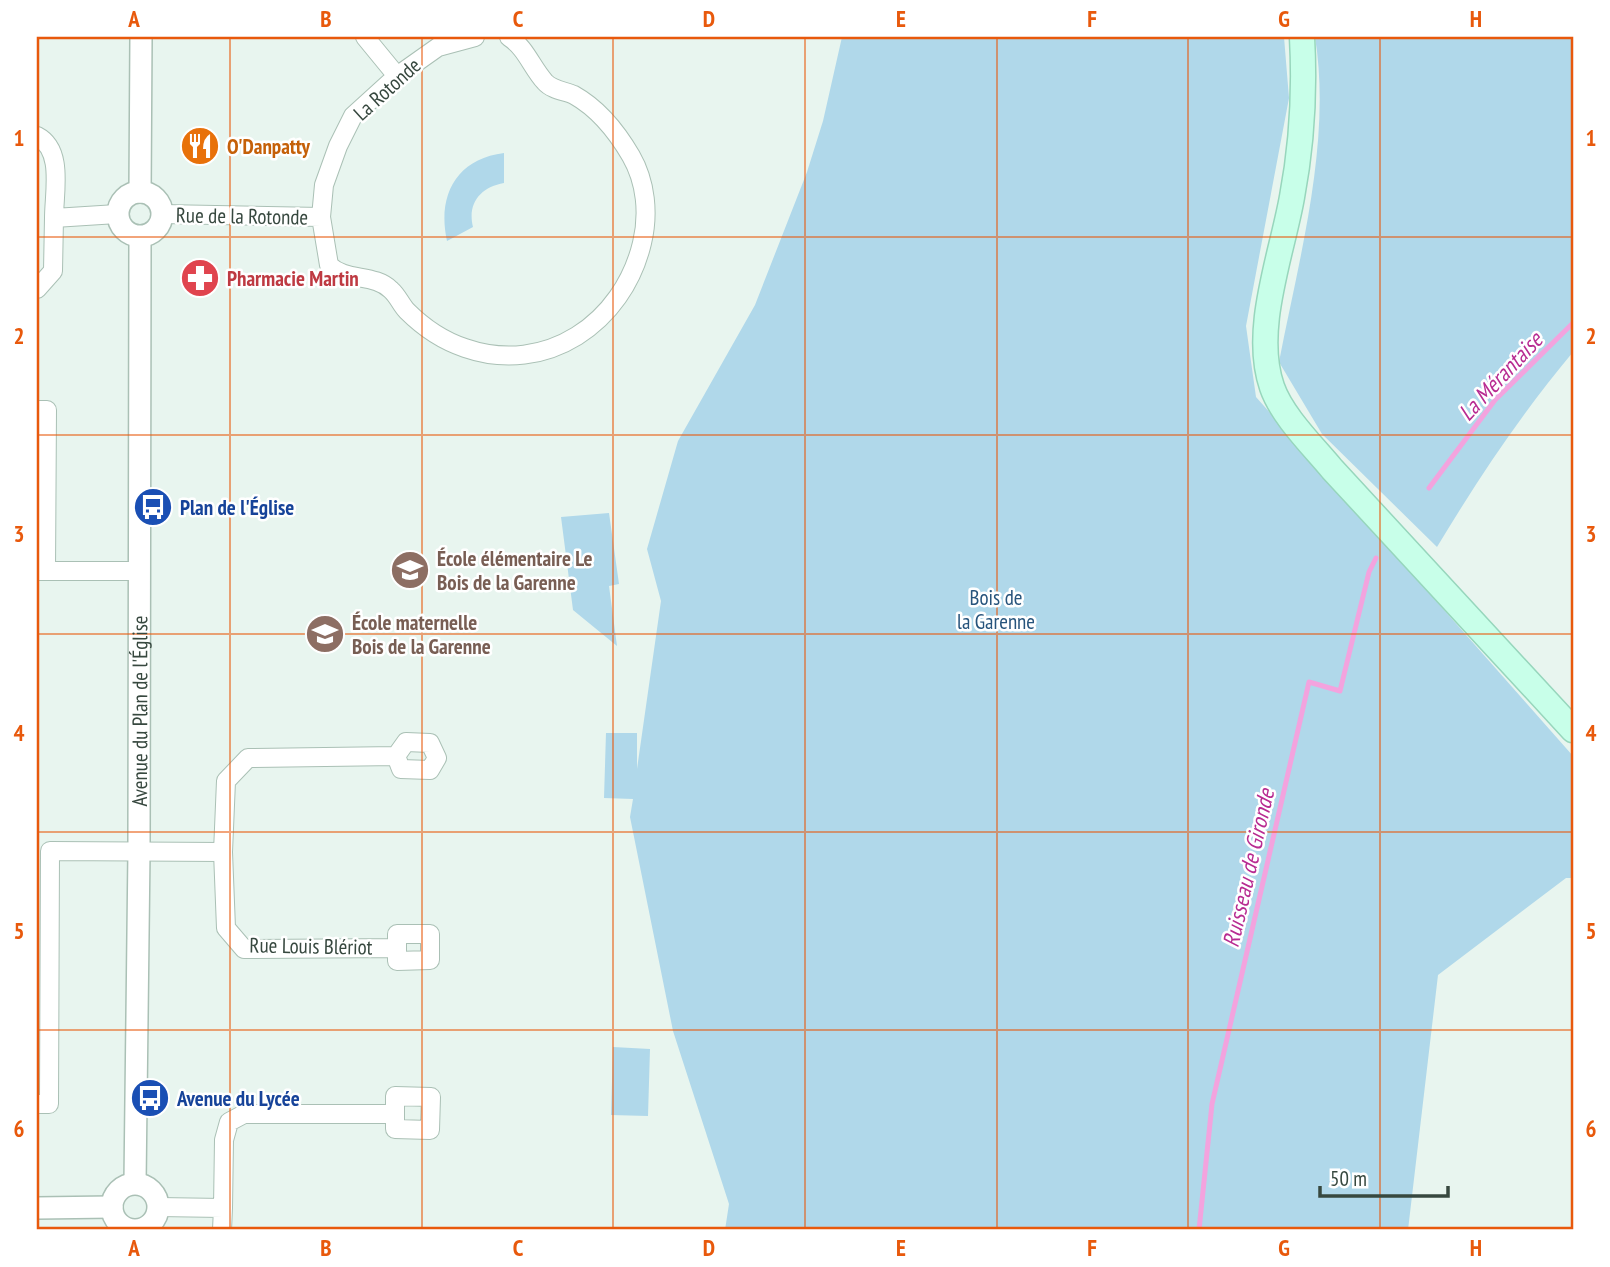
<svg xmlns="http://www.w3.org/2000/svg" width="1610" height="1267" font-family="'PT Sans Narrow',sans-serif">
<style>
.green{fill:#b0d8ea}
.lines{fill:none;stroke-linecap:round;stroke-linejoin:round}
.stream{stroke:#f3a3de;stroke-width:5}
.minor-casing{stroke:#aac0b5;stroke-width:20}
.tertiary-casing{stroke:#aac0b5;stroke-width:24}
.secondary-casing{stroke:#97d6bc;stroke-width:27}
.minor{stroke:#fff;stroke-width:18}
.tertiary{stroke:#fff;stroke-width:21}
.secondary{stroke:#c8ffe9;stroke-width:24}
.grid{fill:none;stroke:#e8590c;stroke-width:2;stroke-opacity:0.55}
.labels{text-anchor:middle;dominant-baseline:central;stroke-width:5;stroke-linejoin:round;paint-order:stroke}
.street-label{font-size:21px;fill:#37483f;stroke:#fff}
.food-label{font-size:21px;font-weight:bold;fill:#c56008;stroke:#fff;text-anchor:start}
.health-label{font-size:21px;font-weight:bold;fill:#be3a42;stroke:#fff;text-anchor:start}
.transit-label{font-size:21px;font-weight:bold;fill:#164399;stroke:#fff;text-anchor:start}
.education-label{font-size:21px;font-weight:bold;fill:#785e54;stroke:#fff;text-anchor:start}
.park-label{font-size:21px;fill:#27547c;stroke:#fff}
.water-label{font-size:23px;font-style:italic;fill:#b82c92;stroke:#fff}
.neatline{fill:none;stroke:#e8590c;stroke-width:2.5}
.grid-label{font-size:23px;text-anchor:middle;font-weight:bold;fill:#e8590c}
</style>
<rect width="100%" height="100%" fill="#e8f5ef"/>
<!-- green -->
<path class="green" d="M842,37h442l5,61 -43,228 10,71 317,359v122h-7l-128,97 -30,255h-683l4,-26 -56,-173 -43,-214 3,-18 -29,-1 2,-65h31v36l24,-168 -14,-52 31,-108 77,-136 52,-133 16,-51z
M1315,37h258v315c-51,61 -95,127 -136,195l-115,-113 -43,-72c20,-104 53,-220 36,-325z
M504,153v30c-23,4 -37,20 -31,44l-26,14c-10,-45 9,-82 57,-88z
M609,513l10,71 -10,2 8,60 -44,-36 -12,-93z
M613,1047l37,2 -2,67 -37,-1z"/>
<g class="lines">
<!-- stream -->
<path class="stream" d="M1429,488l66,-88 78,-77
M1199,1230l13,-126 97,-422 31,9 29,-119 7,-14"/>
<!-- minor casing -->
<g class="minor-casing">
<path id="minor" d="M365,37l32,39
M475,37l-37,10 -41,29 -44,40 -15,30 -14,39 -3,32 8,48c17,17 45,8 62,25 7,6 10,15 16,21 16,16 37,30 58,37 81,28 158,-25 177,-105 7,-29 4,-61 -11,-87 -14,-24 -32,-47 -57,-61 -9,-4 -22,-5 -29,-13 -13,-14 -19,-34 -36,-45
M37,136c27,14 17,56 17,82l63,-4
M162,214l159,3
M37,289l16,-18 1,-53
M37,410h10l-1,161
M37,571h101
M223,852l3,-71 22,-23 148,-2 5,13 29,1 7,-12 -7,-15 -24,-1 -10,14
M397,934h33v26l-33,1z
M37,1104h12l1,-253 173,1 3,76 18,21 153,-1
M158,1207l65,1 -1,22
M223,1208l1,-68 5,-18 15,-8h151v15l35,1 1,-33 -36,-1v18"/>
</g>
<!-- tertiary casing -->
<g class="tertiary-casing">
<g id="tertiary">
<circle cx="140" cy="214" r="22"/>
<path d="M140,192l1,-155"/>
<path id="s1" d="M135,1183l4,-332 1,-614"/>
<circle cx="135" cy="1207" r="23"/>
<path d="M37,1208l75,-1"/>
</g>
</g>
<!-- secondary casing -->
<g class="secondary-casing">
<path id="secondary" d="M1302,37c3,54 0,107 -10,160 -10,57 -40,133 -20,190 10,29 41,59 60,82l241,261"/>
</g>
<!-- minor -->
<use href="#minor" class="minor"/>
<!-- tertiary -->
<use href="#tertiary" class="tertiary"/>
<!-- secondary -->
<use href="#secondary" class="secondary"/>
</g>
<!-- grid -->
<path class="grid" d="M230,37v1193M422,37v1193M613,37v1193M805,37v1193M997,37v1193M1188,37v1193M1380,37v1193M37,237h1536M37,435h1536M37,634h1536M37,832h1536M37,1030h1536"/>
<!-- icons -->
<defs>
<g id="restaurant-disc" transform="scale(2.0125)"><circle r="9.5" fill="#e8710a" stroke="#fff"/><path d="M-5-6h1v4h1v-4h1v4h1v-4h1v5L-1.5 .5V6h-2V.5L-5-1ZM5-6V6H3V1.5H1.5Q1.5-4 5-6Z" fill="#fff"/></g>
<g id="pharmacy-disc" transform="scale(2.0125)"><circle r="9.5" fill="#e0444e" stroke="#fff"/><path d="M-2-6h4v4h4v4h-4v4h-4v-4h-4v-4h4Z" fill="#fff"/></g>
<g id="bus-disc" transform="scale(2.0125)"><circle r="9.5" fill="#1a4fb4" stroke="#fff"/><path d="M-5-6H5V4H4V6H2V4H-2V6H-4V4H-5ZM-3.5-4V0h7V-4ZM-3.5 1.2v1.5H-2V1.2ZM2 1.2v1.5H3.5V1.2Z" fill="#fff"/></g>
<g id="school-disc" transform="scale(2.0125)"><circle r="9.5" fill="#8d6e63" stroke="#fff"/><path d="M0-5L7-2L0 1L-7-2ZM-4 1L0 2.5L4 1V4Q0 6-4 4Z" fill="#fff"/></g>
</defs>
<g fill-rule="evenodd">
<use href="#restaurant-disc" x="200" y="146"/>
<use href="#pharmacy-disc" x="200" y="278"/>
<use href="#bus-disc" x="153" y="507"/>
<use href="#school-disc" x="410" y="570"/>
<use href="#school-disc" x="325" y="634"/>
<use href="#bus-disc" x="150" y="1098"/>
</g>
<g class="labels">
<!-- street labels -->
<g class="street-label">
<text transform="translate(387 89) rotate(-42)">La Rotonde</text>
<text transform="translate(242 216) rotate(1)">Rue de la Rotonde</text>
<text stroke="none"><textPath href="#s1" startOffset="472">Avenue du Plan de l'Église</textPath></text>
<text transform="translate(311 946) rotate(1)">Rue Louis Blériot</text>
</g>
<!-- food labels -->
<g class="food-label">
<text x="227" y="146">O'Danpatty</text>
</g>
<!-- health labels -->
<g class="health-label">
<text x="227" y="278">Pharmacie Martin</text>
</g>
<!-- transit labels -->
<g class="transit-label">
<text x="180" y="507">Plan de l'Église</text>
<text x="177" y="1098">Avenue du Lycée</text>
</g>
<!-- education labels -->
<g class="education-label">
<text x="437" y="558">École élémentaire Le<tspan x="437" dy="24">Bois de la Garenne</tspan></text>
<text x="352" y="622">École maternelle<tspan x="352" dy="24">Bois de la Garenne</tspan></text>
</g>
<!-- park labels -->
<g class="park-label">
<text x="996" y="597">Bois de<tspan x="996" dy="24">la Garenne</tspan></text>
</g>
<!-- water labels -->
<g class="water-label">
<text transform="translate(1500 376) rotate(-47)">La Mérantaise</text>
<text transform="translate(1248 868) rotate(-77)">Ruisseau de Gironde</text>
</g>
</g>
<!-- border -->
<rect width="1610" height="1267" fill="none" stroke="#ffffff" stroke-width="77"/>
<!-- scale -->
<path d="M1320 1186v10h128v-10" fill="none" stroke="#37483f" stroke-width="3.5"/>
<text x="1330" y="1186" font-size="21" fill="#37483f" stroke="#ffffff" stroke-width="5" paint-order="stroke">50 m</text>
<rect x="38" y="38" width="1534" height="1190" class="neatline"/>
<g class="grid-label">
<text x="134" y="27">A</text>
<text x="326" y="27">B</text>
<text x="518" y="27">C</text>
<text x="709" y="27">D</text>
<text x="901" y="27">E</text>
<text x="1092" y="27">F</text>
<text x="1284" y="27">G</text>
<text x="1476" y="27">H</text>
<text x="19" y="146">1</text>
<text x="1591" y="146">1</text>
<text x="19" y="344">2</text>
<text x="1591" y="344">2</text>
<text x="19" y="542">3</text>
<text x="1591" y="542">3</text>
<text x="19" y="741">4</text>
<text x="1591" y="741">4</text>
<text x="19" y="939">5</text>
<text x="1591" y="939">5</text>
<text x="19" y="1137">6</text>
<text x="1591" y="1137">6</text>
<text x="134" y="1256">A</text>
<text x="326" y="1256">B</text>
<text x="518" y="1256">C</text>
<text x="709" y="1256">D</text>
<text x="901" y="1256">E</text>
<text x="1092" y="1256">F</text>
<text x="1284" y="1256">G</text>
<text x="1476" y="1256">H</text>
</g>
</svg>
